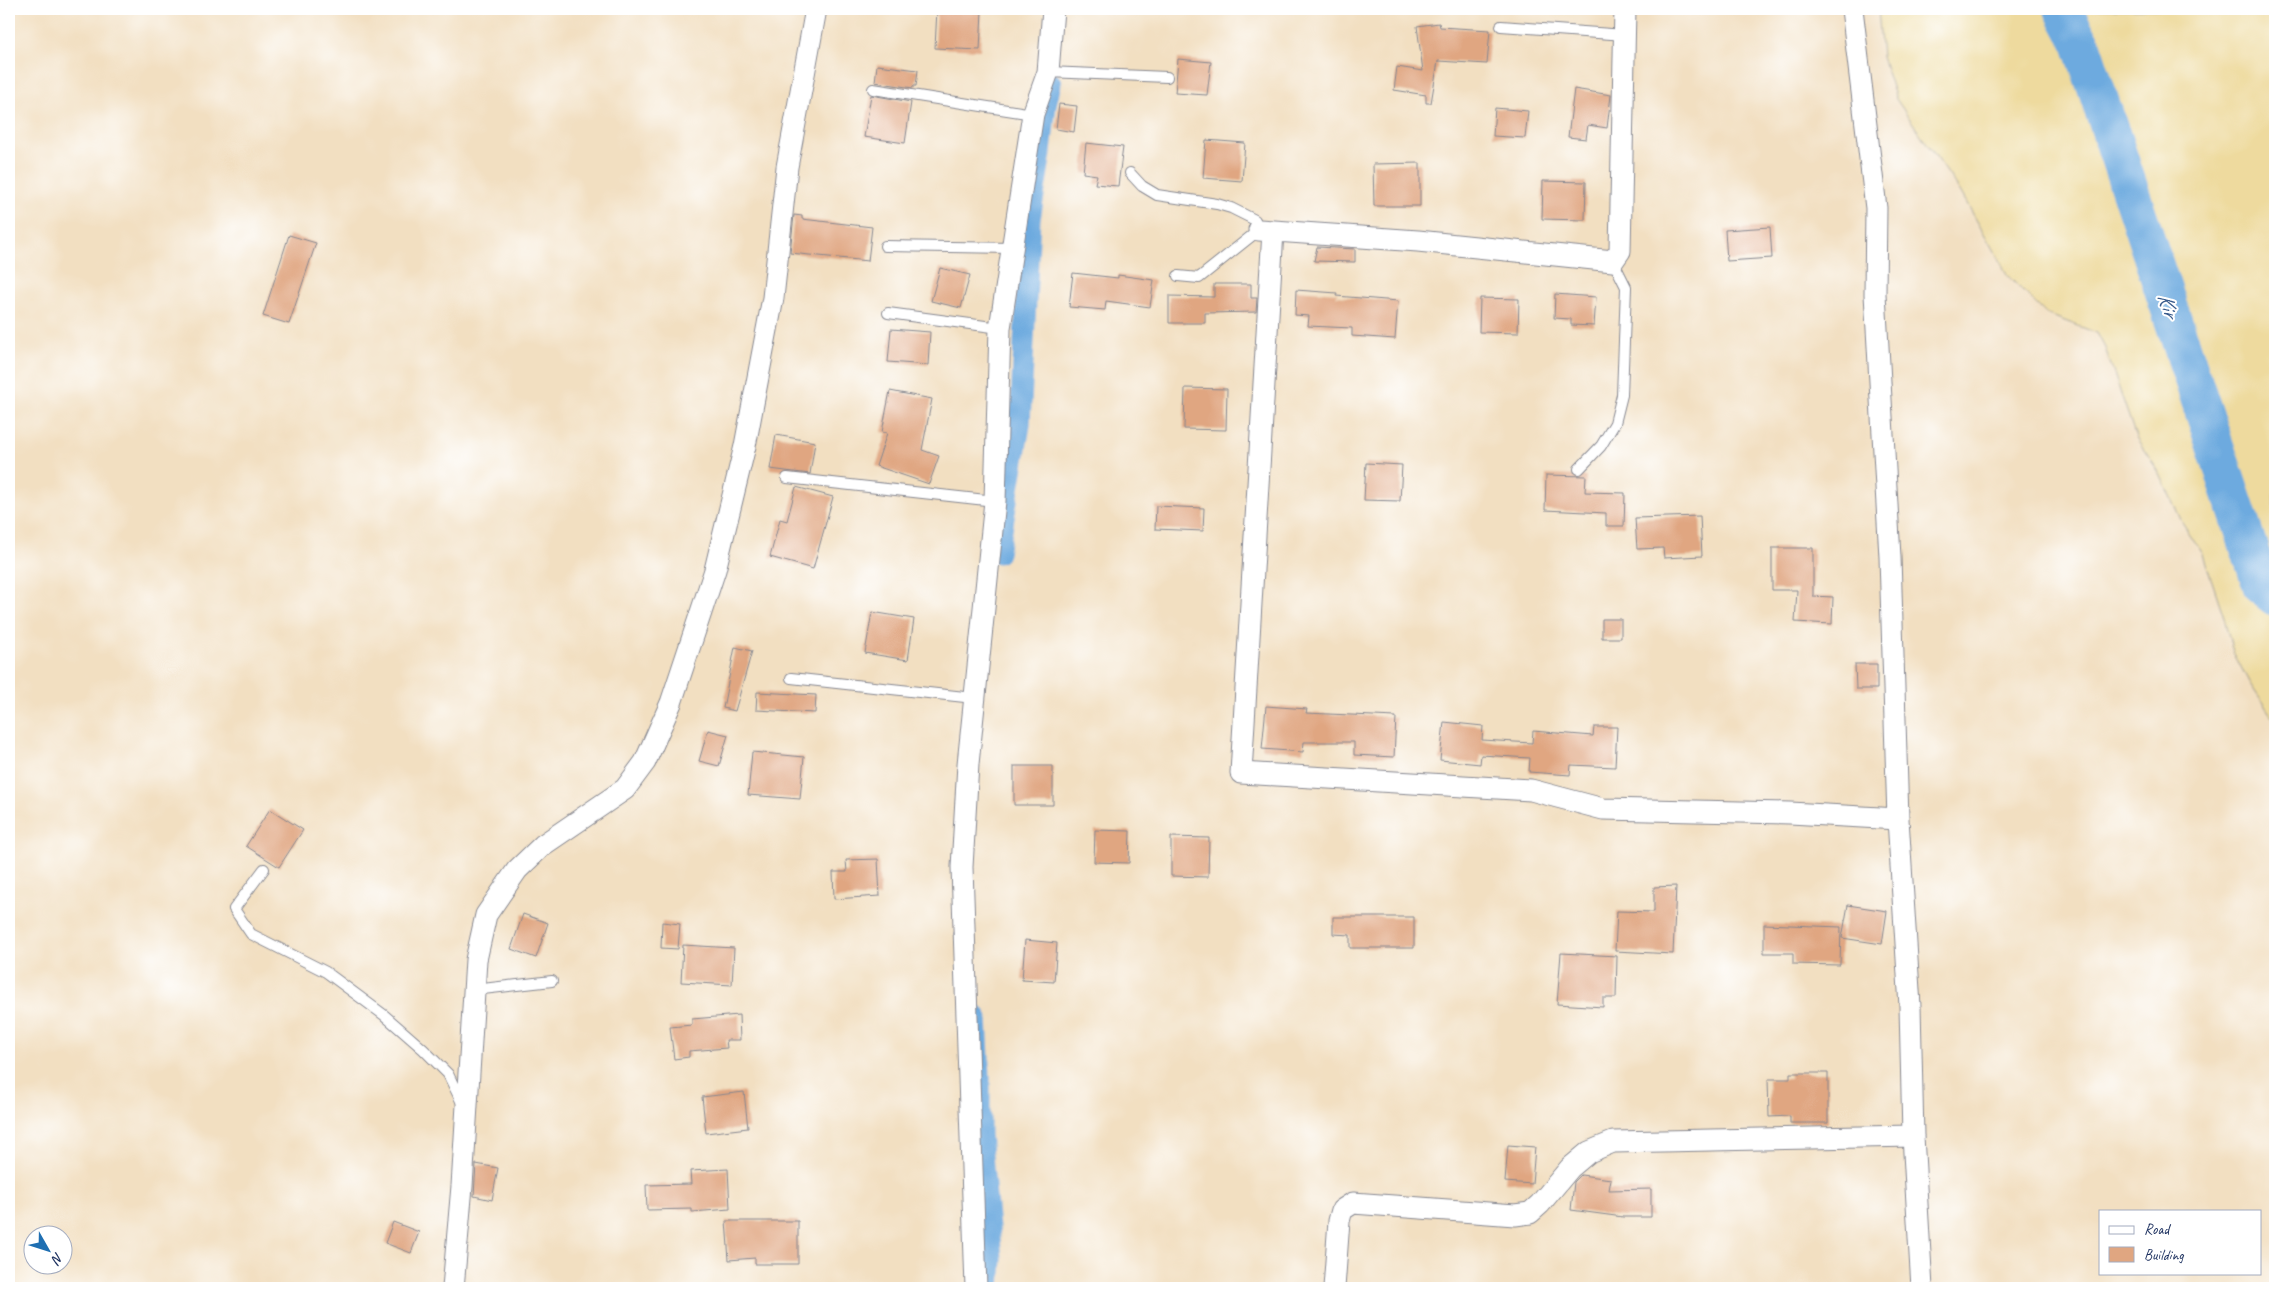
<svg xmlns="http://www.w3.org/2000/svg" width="2284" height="1297" font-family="Caveat,sans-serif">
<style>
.sand{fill:#eeda9e;stroke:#84847e}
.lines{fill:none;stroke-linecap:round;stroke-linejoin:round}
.canal{stroke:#6daadf;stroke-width:21}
.river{stroke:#6daadf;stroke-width:38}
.building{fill:#e0a681}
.lane-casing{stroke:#868790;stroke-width:12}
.street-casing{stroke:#868790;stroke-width:23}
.lane{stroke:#fff;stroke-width:10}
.street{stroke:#fff;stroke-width:21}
.labels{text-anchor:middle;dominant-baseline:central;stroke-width:4;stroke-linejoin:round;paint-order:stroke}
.water-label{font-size:22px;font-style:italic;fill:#385a8b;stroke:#fff}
</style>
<rect width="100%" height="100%" fill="#fff"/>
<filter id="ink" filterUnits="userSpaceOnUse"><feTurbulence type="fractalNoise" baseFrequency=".02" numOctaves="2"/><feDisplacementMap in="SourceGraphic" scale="10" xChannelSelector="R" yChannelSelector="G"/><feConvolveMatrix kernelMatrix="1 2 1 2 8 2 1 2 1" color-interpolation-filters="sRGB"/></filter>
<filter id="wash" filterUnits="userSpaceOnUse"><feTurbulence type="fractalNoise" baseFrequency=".0096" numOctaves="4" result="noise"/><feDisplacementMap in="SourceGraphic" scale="20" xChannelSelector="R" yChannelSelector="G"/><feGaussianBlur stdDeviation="1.12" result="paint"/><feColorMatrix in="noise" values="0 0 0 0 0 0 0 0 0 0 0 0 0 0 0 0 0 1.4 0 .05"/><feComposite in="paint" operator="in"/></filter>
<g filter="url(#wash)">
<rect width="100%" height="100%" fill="#f2dfc1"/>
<!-- sand -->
<path class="sand" d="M1878,9h397v712l-25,-37 -17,-32 -10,-38 -20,-60 -21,-32 -23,-50 -22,-32 -32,-92 -8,-15 -51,-19 -38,-38 -48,-85 -64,-92 -14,-42z"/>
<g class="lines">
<!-- canal -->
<path class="canal" d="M998,553l22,-128 10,-206 11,-66 5,-49 5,-21
M977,1017l3,60v58l12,124 -2,29"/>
<!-- river -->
<path class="river" d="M2063,9l18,34 181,544 13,10"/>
</g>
<g id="blocks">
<!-- building -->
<path class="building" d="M937,9l45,2 -2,39 -45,-2z
M1439,23l1,4 50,3 -3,34 -49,-3 -7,42h-5v-8l-32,-5 3,-23 26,4 -6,-45z
M1178,59l33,3 -4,33 -32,-2z
M877,65l41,5 -2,16h-3v2l-38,-6z
M1574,89l37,6 -4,33 -19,-3 -2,14 -18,-2z
M871,95l40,7 -6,41 -41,-6z
M1059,104l18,2 -3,26 -18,-3z
M1495,108l33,3 -3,27 -32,-2z
M1206,140l39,3 -3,38 -39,-3z
M1086,143l37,4 -5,39 -23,-2 2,-9 -14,-2z
M1420,163v43h-46l-1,-42z
M1543,181l43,1 -1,38 -43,-1z
M794,215l8,1v3l70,8 -4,34 -78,-8z
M1770,227l2,31 -45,3 -2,-31z
M289,235l27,8 -27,81 -26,-8z
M1317,247l38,2v13l-41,-1z
M940,268l30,7 -9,33 -30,-7z
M1073,273l45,5v-3l36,5 -4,27 -44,-6 -1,9 -36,-3z
M1214,284h37v14h6l-1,14 -51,1v10h-36v-27l45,1z
M1296,290l41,3 -1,3 62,5 -3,38 -43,-3v-8l-44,-2 1,-10 -14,-1z
M1555,294l41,3 -2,29 -23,-1v-6l-17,-1z
M1480,298l39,1 -1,34 -39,-1z
M891,329l39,3 -2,33 -40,-3z
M1185,388l42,1 -1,41 -42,-1z
M890,391l42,8 -10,51 17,6 -10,28 -53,-18 11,-33 -5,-1z
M776,435l39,7 -5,32 -40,-5z
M1366,463l36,2 -2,36 -36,-1z
M1546,475l40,1 -1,16 40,1 -1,33h-18v-13l-61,-3z
M796,487l37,10 -20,72 -43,-12 10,-38 7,2z
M1156,506l48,2 -1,23 -48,-2z
M1700,516l2,40 -38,2 -1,-10 -26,1 -2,-31z
M1772,548h41v48l20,1 -1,27 -37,-2 2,-32h-25z
M872,612l42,7 -6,41 -43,-7z
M1602,619h19v19h-19z
M735,647l17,4 -17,60 -12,-3z
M1855,664h22v25h-21z
M757,692l59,3 -1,18 -59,-3z
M1266,706l41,3 -1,4 90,4 -2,40 -40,-2v-13h-50l-1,10 -41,-3z
M1444,722l39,4 -1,14 50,3 1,-12 60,5 1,-9h23l-2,40 -44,-2 -1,10 -41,-3 1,-14 -49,-3 -1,9 -40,-4z
M708,730l20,5 -9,31 -20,-5z
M752,752l52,5 -4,42 -52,-4z
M1014,766h39v39h-39z
M270,809l33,21 -24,37 -33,-21z
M1095,830l35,1 -1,32 -35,-1z
M1171,837l38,1 -1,39 -37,-1z
M878,859l2,37 -46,3 -1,-27h14l-1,-12z
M1676,886l-3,68 -58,-3 2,-40 37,1v-25z
M1848,905l39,6 -5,33 -40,-6z
M523,914l25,9 -12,35 -25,-9z
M1333,917h81v31h-64v-13l-17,-1z
M662,922l18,2 -2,25 -17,-1z
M1764,924l77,3 -1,38 -47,-1v-11h-29z
M1025,940l32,3 -3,39 -32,-2z
M683,945l51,3 -2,37 -51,-3z
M1561,953l56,3 -1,42h-13v9l-46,-3z
M739,1015l1,25h-14l1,8 -38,3v6l-15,2 -4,-32 22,-2v-6z
M1790,1073h38v50h-38v-7l-21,1 -1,-38h22z
M744,1092l4,36 -42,5 -4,-36z
M1508,1145l27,2 -3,37 -27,-2z
M476,1164l22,4 -6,32 -18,-4z
M728,1169l2,40 -38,3v-3l-45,1 -1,-25 45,-1 -1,-13z
M1581,1175l30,4 -2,11 42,-1v28h-28l-52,-7 3,-28z
M726,1221h72v43h-43v-6l-26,2z
M393,1222l26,10 -8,21 -26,-10z"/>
</g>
</g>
<g filter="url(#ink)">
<use href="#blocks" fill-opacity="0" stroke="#868790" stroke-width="1"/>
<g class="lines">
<!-- lane casing -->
<g class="lane-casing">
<path id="lane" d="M1501,26l124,9
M1048,72l119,5
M873,89l160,25
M1130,173l12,13 15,9 60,9 14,4 24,12 4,10 -60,48 -21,-2
M885,246l129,2
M888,313l112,15
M1579,469l22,-23 14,-23 7,-28 4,-108 -13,-26
M787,478l208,23
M791,678l183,20
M264,869l-30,40 17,25 75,38 58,43 39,34 25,25 15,31
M474,990l78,-9"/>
</g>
<!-- street casing -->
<g class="street-casing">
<path id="street" d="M1852,9l24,199 -1,86 15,263 8,262 12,187 3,130 9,152
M1259,230l159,11 195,20 7,-10 5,-242
M1273,231l-32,542 290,17 72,19 187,4 108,6
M453,1288l9,-102 14,-226 10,-45 31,-45 26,-25 82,-56 20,-27 26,-59 44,-133 30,-124 28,-148 14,-131 29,-158
M976,1288l-14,-421 6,-103 27,-263 5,-173 33,-214 15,-42 5,-63
M1334,1288l5,-67 3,-11 11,-7 162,12 15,-2 10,-9 30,-36 19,-16 24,-10 300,-6"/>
</g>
<!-- lane -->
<use href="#lane" class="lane"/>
<!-- street -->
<use href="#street" class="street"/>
</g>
</g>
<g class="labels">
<!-- water labels -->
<g class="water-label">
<text transform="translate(2168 305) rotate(72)">Kir</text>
</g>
</g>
<!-- margin -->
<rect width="2284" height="1297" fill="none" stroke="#fff" stroke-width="30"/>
<!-- legend -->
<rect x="2099" y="1210" width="162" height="65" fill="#ffffff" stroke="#a4acbf"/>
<rect x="2109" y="1226" width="25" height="8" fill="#ffffff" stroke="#a4acbf"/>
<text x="2144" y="1234" font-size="15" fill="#1b2f5e">Road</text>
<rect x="2109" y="1247" width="25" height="15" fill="#e0a681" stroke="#a4acbf"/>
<text x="2144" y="1260" font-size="15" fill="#1b2f5e">Building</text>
<!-- north arrow -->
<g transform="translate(48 1250) rotate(129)"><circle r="24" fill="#ffffff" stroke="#a4acbf"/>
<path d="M0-4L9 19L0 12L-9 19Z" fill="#1f6fb2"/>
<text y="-8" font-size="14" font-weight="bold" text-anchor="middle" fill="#1b2f5e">N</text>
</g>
</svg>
